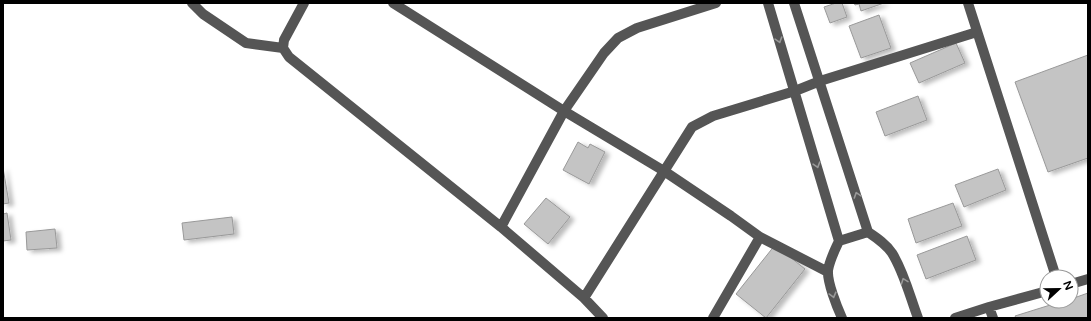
<svg xmlns="http://www.w3.org/2000/svg" width="1091" height="321" font-family="'Varela Round',sans-serif">
<style>
.building{fill:#c4c4c4;stroke:#999;filter:url(#shadow)}
.lines{fill:none;stroke-linecap:round;stroke-linejoin:round}
.minor{stroke:#555;stroke-width:10}
.oneway{stroke:#999}
</style>
<defs>
<filter id="shadow"><feDropShadow dx="4.5" dy="2.5" stdDeviation="2" flood-color="#0004"/></filter>
</defs>
<rect width="100%" height="100%" fill="#fff"/>
<!-- building -->
<path class="building" d="M836,3h6l5,14 -17,6 -6,-16z
M854,3h30l-23,8 -2,-7 -4,1z
M879,15l12,33 -30,10 -12,-32z
M956,43l9,20 -46,20 -9,-20z
M1088,55v103l-40,14 -33,-90z
M918,96l9,24 -42,16 -9,-24z
M578,142l10,6 2,-4 15,8 -16,32 -26,-14z
M3,168l6,35 -6,1z
M998,169l8,21 -42,17 -9,-22z
M546,198l24,19 -22,27 -24,-20z
M953,203l9,23 -46,17 -8,-24z
M7,213l4,27 -8,1v-27z
M232,217l2,17 -50,6 -2,-17z
M55,229l2,19 -30,2 -1,-18z
M967,236l9,24 -50,19 -9,-24z
M775,245l30,24 -39,49 -30,-24z
M1088,293v25h-72l-1,-2 48,-15h8v-2z"/>
<g class="lines">
<!-- minor -->
<path class="minor" d="M192,3l11,11 43,29 37,5
M304,3l-20,37 -1,8 6,9 212,170 83,71 19,20
M393,3l171,108 100,60 67,45 29,21 68,35
M768,3l71,238c-4,9 -9,18 -11,29 -1,12 9,37 14,48
M794,3l74,229c9,6 18,12 24,21 12,19 18,44 26,65
M968,3l88,274
M501,227l63,-116 40,-58 14,-15 19,-10 79,-25
M839,241l29,-9
M1071,284l17,-5
M584,298l108,-171 21,-11 82,-25 25,-10 157,-49
M989,307l4,11
M713,318l47,-81
M955,318l34,-11 58,-16"/>
</g>
<!-- one-way arrows -->
<defs><path id="oneway-chevron" d="M-2-3.5L2.5 0L-2 3.5" fill="none" stroke-width="1.6" stroke-linecap="round" stroke-linejoin="round"/></defs>
<g class="oneway">
<use href="#oneway-chevron" transform="translate(779 40) rotate(73)"/>
<use href="#oneway-chevron" transform="translate(817 165) rotate(73)"/>
<use href="#oneway-chevron" transform="translate(857 195) rotate(-108)"/>
<use href="#oneway-chevron" transform="translate(904 281) rotate(-110)"/>
<use href="#oneway-chevron" transform="translate(833 295) rotate(75)"/>
</g>
<!-- border -->
<rect width="1091" height="321" fill="none" stroke="#000000" stroke-width="8"/>
<!-- north arrow -->
<g transform="translate(1059 289) rotate(68)"><circle r="19" fill="#ffffff" stroke="#999999"/>
<path d="M0-3L7 15L0 10L-7 15Z" fill="#000000"/>
<text y="-6" font-size="11" font-weight="bold" text-anchor="middle" fill="#000000">N</text>
</g>
</svg>
